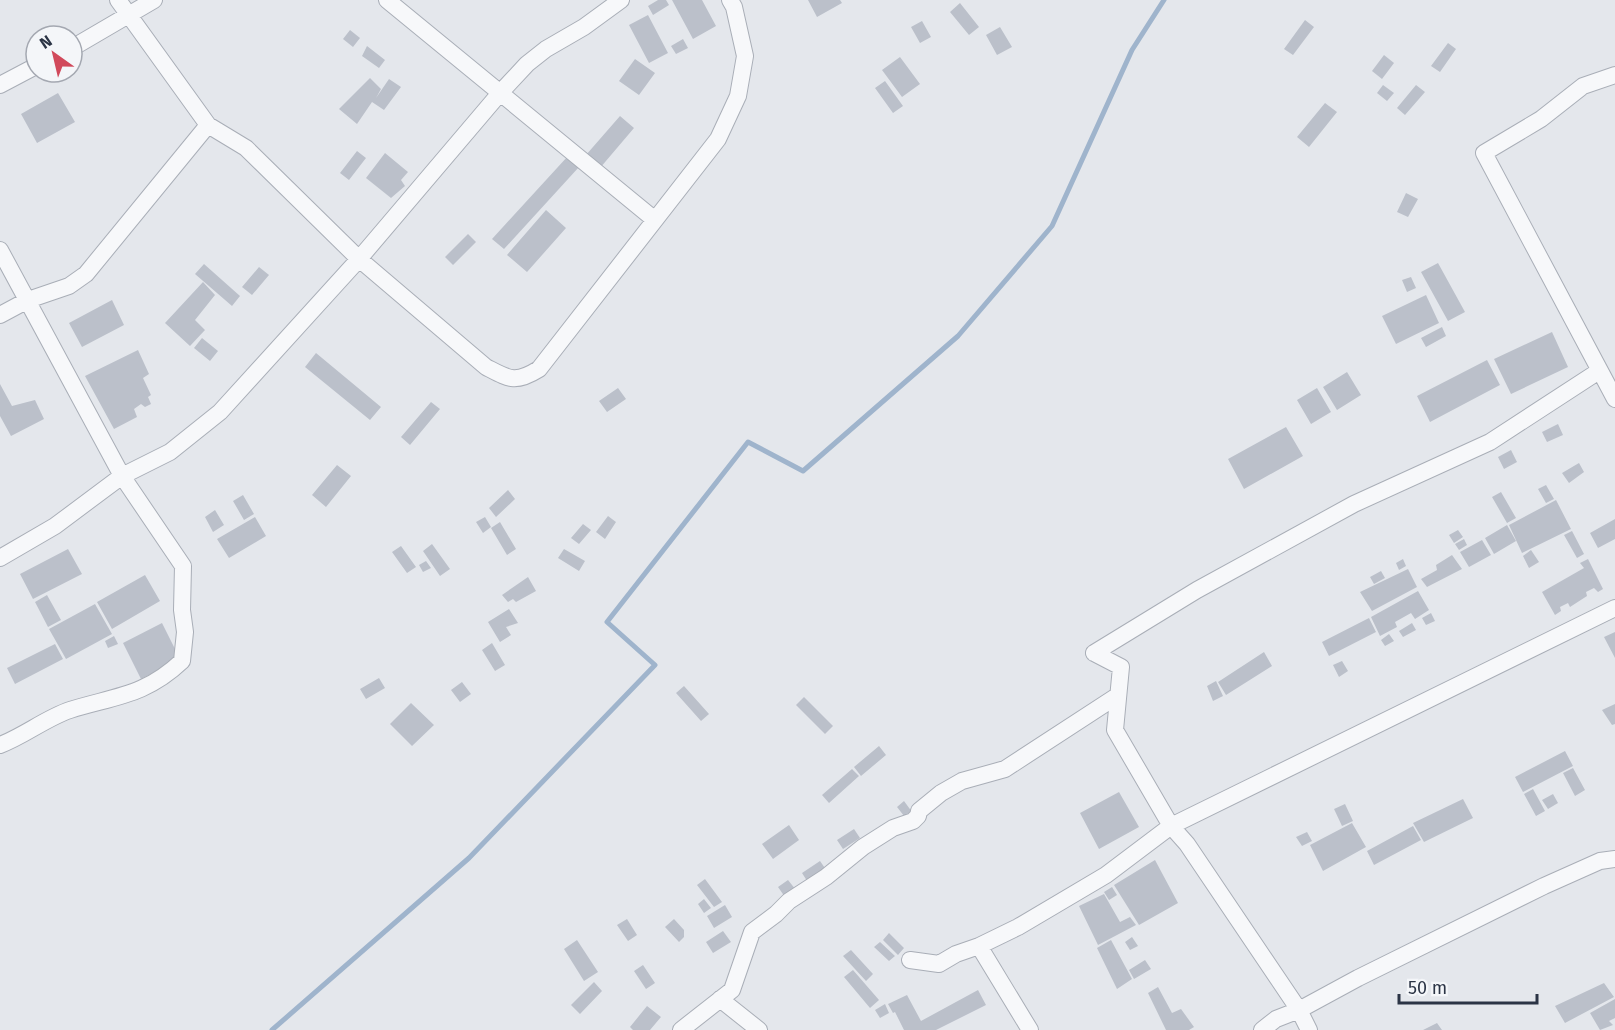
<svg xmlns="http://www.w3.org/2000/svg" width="1615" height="1030" font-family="'Fira Sans',sans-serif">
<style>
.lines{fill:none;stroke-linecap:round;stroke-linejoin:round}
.stream{stroke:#9fb4cc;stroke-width:5}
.building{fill:#bbc0ca}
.minor-casing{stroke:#a9aeb7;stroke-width:18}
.minor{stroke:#f7f8fa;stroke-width:16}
</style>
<rect width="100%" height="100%" fill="#e4e7ec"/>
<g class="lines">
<!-- stream -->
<path class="stream" d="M272,1030l197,-172 186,-193 -48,-43 141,-180 55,29 155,-135 94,-110 80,-176 32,-50"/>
</g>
<!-- building -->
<path class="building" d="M658,0h8l3,5 -16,10 -5,-9z
M672,0h30l14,26 -23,13z
M808,0h32l2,3 -25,14z
M960,3l19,24 -10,8 -19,-23z
M648,15l20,38 -19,10 -20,-38z
M1305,20l9,7 -21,28 -9,-6z
M922,21l9,16 -11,6 -9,-16z
M1000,27l12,20 -15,8 -11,-20z
M350,30l10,8 -7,9 -10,-8z
M683,39l5,9 -12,6 -5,-8z
M1448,43l8,6 -16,23 -9,-6z
M367,46l18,14 -6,8 -17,-12z
M1384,55l10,8 -12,16 -10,-8z
M900,57l20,27 -18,13 -20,-27z
M635,59l20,14 -16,22 -20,-14z
M370,78l11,11 -5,9 13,-19 12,8 -17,23 -12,-8 -15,22 -18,-15z
M885,81l18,25 -10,7 -18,-25z
M1383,85l11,8 -7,8 -10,-8z
M1416,85l9,7 -20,23 -8,-7z
M58,93l17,29 -38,21 -16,-29z
M1325,103l12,9 -28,35 -12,-10z
M620,116l14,12 -34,40 -14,-13z
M357,151l9,7 -17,22 -9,-7z
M385,153l23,19 -7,8 4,6 -14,12 -25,-20z
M568,156l11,11 -75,82 -12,-10z
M1406,193l12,6 -10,18 -11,-5z
M546,210l20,18 -39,44 -20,-17z
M468,234l8,8 -23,23 -8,-8z
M1438,263l27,49 -17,9 -27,-49z
M204,264l36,32 -8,10 -37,-32z
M259,267l10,8 -17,20 -10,-8z
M1411,277l5,11 -9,4 -5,-12z
M203,282l12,13 -20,25 10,10 -15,16 -25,-23z
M1426,295l13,28 -43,21 -14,-28z
M112,300l12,25 -42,22 -13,-24z
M1442,327l4,9 -20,11 -5,-9z
M1552,332l16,35 -57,27 -17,-35z
M202,338l16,13 -8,10 -16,-13z
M138,350l11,24 -6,4 8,17 -3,2 3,7 -6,3 -4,-3 -7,5 3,8 -23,12 -29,-53z
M316,353l65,54 -11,13 -65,-53z
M1487,360l13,25 -70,37 -13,-26z
M1347,372l14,23 -24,15 -14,-23z
M0,384l12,22 23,-6 9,19 -33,17 -11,-20z
M618,388l8,11 -19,13 -8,-11z
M1317,388l14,24 -20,12 -14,-24z
M431,402l9,7 -30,36 -9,-8z
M1558,424l5,11 -16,7 -5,-10z
M1286,427l17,29 -59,33 -16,-30z
M1511,450l6,12 -13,7 -6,-12z
M1579,463l5,9 -15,11 -7,-10z
M337,465l14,11 -25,31 -14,-12z
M1546,485l8,14 -8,4 -8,-14z
M508,490l7,9 -19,18 -7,-9z
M1501,492l15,26 -9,5 -15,-26z
M243,495l11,19 -10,6 -11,-19z
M1556,500l15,29 -49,24 -13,-28z
M215,510l9,15 -11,7 -8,-15z
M608,516l8,6 -11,17 -9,-7z
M255,517l11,19 -37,22 -12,-19z
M485,517l6,10 -8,6 -7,-11z
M1615,519v20l-17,9 -8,-15z
M500,522l16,27 -9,6 -16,-27z
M583,524l8,6 -12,14 -8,-6z
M1507,525l9,16 -22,13 -9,-16z
M1458,530l5,7 -9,6 -5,-8z
M1572,531l12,23 -7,4 -13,-23z
M1464,539l3,6 -8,5 -4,-6z
M1482,540l9,15 -22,12 -9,-15z
M432,544l18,25 -10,7 -17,-25z
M401,546l15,21 -9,6 -15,-21z
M68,549l14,25 -49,25 -13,-25z
M564,549l21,12 -6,10 -21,-13z
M1531,550l8,12 -10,6 -6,-12z
M1452,555l10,14 -35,18 -6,-8 16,-9 -1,-5z
M1403,559l3,7 -7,4 -3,-7z
M1588,559l15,30 -5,3 -4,-4 -8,4 1,4 -17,11 -2,-4 -8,4 1,4 -6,4 -13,-23 42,-24 -4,-5z
M426,561l5,7 -8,4 -4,-7z
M1408,569l9,18 -45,24 -12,-19z
M1381,571l4,7 -11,6 -4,-7z
M145,575l15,26 -48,28 -15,-27z
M528,577l8,14 -20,11 -3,-3 -5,3 -6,-7z
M1418,591l11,19 -14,9 -4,-6 -16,9 2,5 -17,9 -9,-19z
M47,595l14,25 -13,7 -13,-25z
M95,604l17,30 -46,25 -17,-30z
M509,609l9,14 -12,4 5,8 -11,7 -12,-20z
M1431,613l4,8 -9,4 -4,-7z
M1369,618l7,14 -47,24 -7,-14z
M162,623l18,36 -39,20 -18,-36z
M1412,623l4,7 -13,7 -4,-6z
M1615,632v26l-11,-21z
M1389,634l5,7 -9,5 -4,-6z
M114,636l4,8 -10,4 -3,-7z
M492,643l13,22 -10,6 -13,-21z
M55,644l8,15 -48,25 -8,-16z
M1264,652l8,14 -46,29 -8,-13z
M1342,661l6,10 -9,6 -6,-12z
M379,678l6,10 -19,11 -6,-10z
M1216,681l7,15 -10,5 -6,-15z
M462,682l9,12 -11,8 -9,-12z
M684,686l25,28 -8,7 -25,-28z
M804,697l29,29 -8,8 -29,-29z
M411,703l23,22 -22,21 -22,-22z
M1615,704v20l-3,1 -10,-15z
M879,746l7,9 -25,21 -7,-9z
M1565,751l8,15 -50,26 -8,-15z
M1573,768l12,22 -10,6 -12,-23z
M852,769l7,7 -30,27 -7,-8z
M1533,789l12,22 -9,5 -12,-22z
M1119,792l20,35 -40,22 -19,-36z
M1553,794l5,9 -10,6 -6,-9z
M1463,799l10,19 -49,24 -11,-19z
M904,801l11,15 -7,5 -11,-14z
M1345,804l8,17 -11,5 -8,-17z
M1352,823l14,24 -43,24 -13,-26z
M789,825l10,15 -26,19 -11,-15z
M1413,826l8,14 -47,25 -7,-14z
M854,829l6,9 -17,11 -6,-9z
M1307,832l5,9 -10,5 -6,-9z
M1155,860l23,43 -39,22 -25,-40z
M820,861l7,10 -18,13 -7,-11z
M705,879l17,23 -8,5 -17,-22z
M788,880l8,10 -11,7 -7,-10z
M1112,887l5,8 -8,5 -5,-8z
M1104,894l16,28 10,-5 6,8 -38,20 -19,-39z
M704,899l7,9 -7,5 -6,-9z
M725,905l7,12 -18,11 -7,-12z
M627,919l10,16 -9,6 -11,-16z
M674,919l10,11v7l-5,5 -14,-15z
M723,931l8,11 -18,11 -7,-11z
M889,933l15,15 -6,7 -15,-15z
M1132,937l6,9 -8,4 -5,-8z
M577,940l21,32 -14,9 -20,-32z
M1111,940l21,39 -15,10 -20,-41z
M880,942l15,14 -6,5 -15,-14z
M851,950l22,24 -7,7 -23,-25z
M1145,960l6,9 -17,10 -5,-9z
M643,965l12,18 -9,6 -12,-18z
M853,970l26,30 -9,8 -26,-31z
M594,982l8,9 -22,23 -9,-9z
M1604,983l10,14 -49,26 -10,-17z
M1158,987l14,26 9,-4 13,18 -5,3h-23l-18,-37z
M978,990l8,15 -50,25h-32l-9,-18 -2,1 -5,-9 19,-9 14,26z
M1615,999v19l-6,3 4,4 -13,5 -10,-17z
M885,1004l4,9 -9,5 -5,-8z
M647,1006l14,11 -11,13h-17l-3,-3z
M1437,1023l5,7h-19z"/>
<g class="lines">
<!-- minor casing -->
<g class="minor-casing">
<path id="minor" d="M118,0l90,125 38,23 113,111 127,108c23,12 29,17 53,2l179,-230 20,-43 7,-40 -11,-49 -4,-7
M387,0l268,220
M72,48l82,-48
M1615,75l-32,11 -42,33 -57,34 131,246
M0,85l36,-19
M0,250l122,226 61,90 -1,44 3,22 -3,29c-37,35 -67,35 -112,49 -24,8 -46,26 -70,35
M0,315l28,-15 41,-14 17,-12 122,-149
M0,558l55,-32 67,-50 48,-24 50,-40 139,-153 141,-166 27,-29 19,-15 38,-22 37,-27
M1094,653l103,-63 157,-86 136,-62 109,-71
M1094,653l27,14 -6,63 56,96 16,18 112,166 10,20
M979,946l51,84
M910,960l29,4 17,-10 23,-8 39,-19 88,-52 65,-49 444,-218
M720,999l39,31
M681,1030l51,-40 20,-58 24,-18 13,-13 37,-24 37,-30 30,-19 20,-7 5,-5 1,-5 22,-18 21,-12 43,-12 112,-73
M1262,1030l14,-11 23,-9 59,-32 186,-92 56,-25 15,-2"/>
</g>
<!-- minor -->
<use href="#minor" class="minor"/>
</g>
<!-- north arrow -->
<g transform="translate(54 54) rotate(326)"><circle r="28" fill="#f4f6f9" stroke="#a4a8b1" stroke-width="1.5"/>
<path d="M0-4.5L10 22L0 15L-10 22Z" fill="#d1495b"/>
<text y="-9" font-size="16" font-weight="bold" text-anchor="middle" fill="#2b3445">N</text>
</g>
<!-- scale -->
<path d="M1399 994v9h138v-9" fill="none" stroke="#2b3445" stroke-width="3"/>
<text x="1408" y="994" font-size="18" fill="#2b3445" stroke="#f4f6f9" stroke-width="4.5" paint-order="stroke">50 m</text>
</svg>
